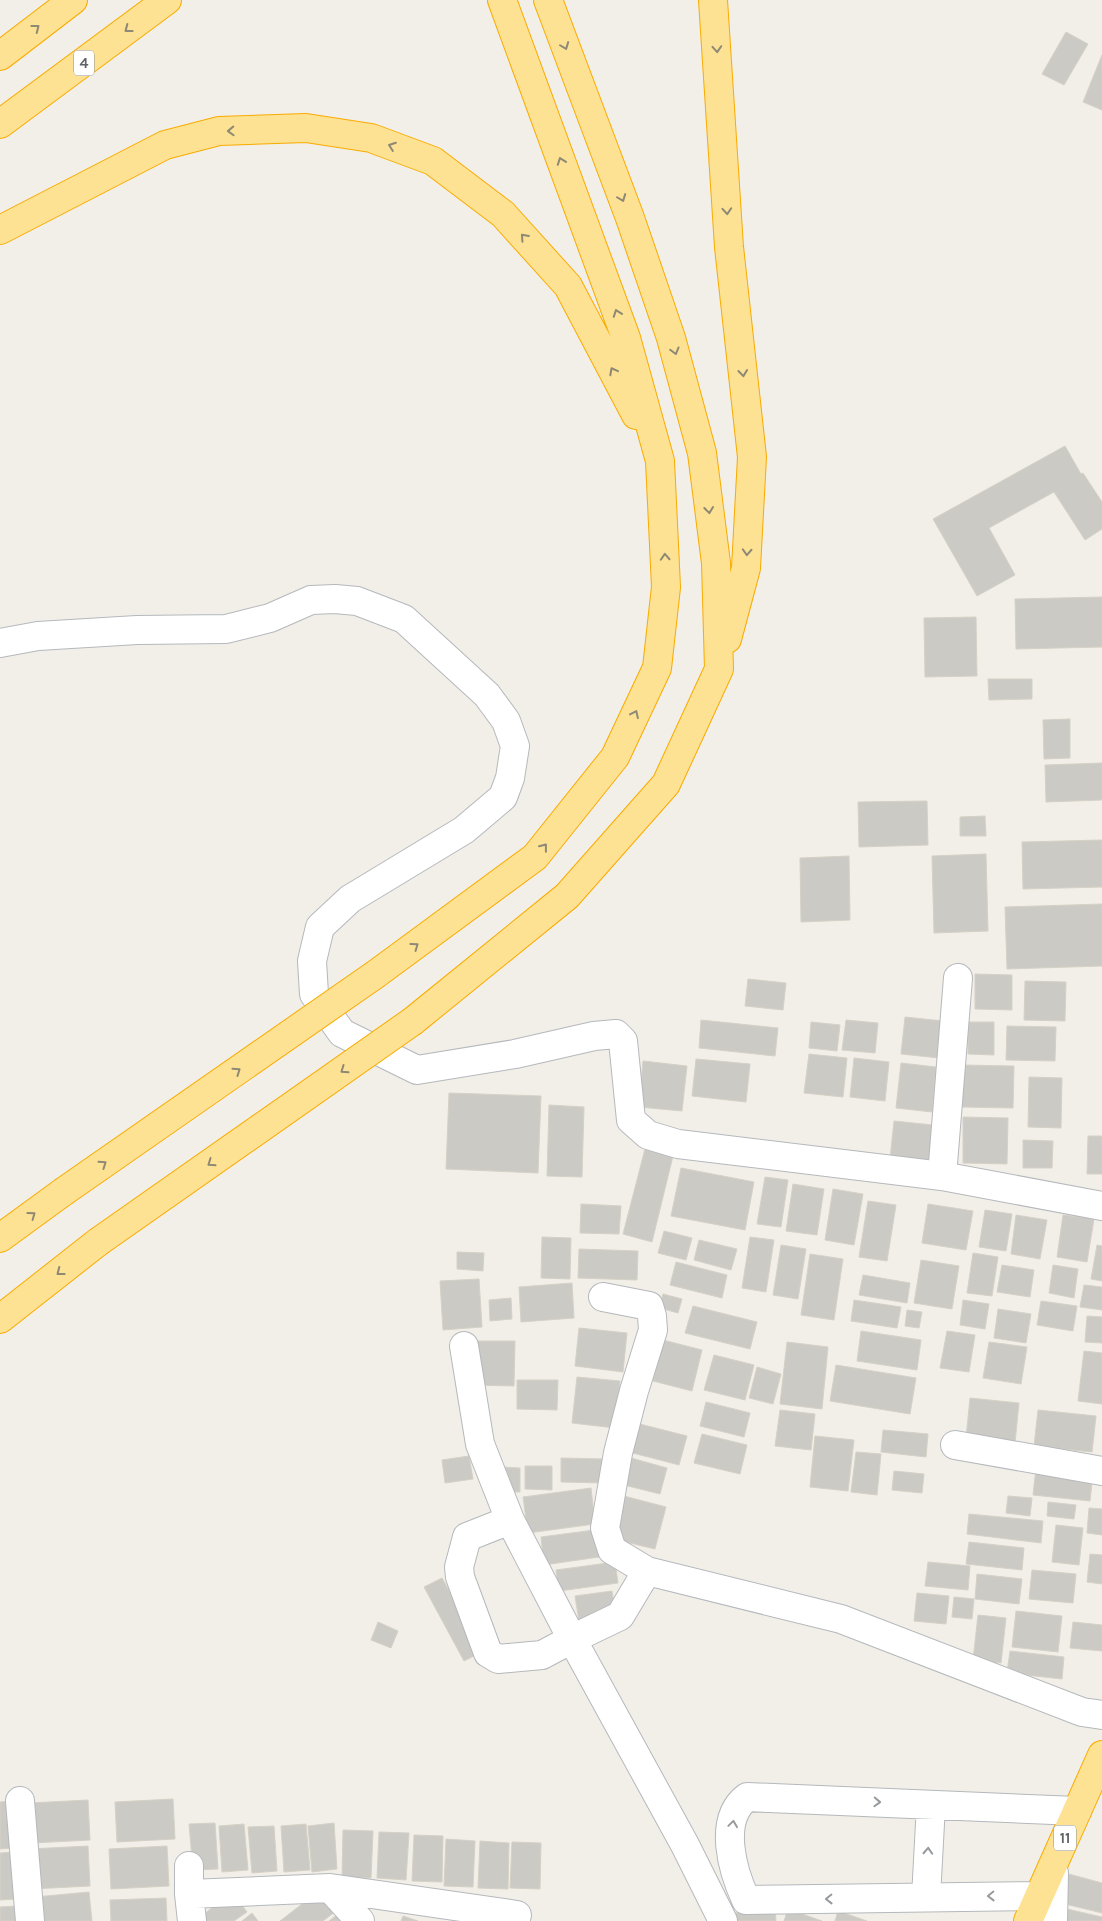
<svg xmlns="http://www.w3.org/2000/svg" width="1102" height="1921" font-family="Karla,sans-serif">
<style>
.building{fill:#cccac5;stroke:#d6d1c6}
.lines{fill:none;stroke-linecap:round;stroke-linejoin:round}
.minor-casing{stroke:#b5b8bc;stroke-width:30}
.highway-casing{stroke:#f9ab00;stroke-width:30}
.minor{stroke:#fff;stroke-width:28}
.highway{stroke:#fde293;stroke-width:28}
.highway-bridge-casing{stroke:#f9ab00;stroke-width:30;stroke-linecap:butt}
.highway-bridge{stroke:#fde293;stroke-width:28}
.oneway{stroke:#8e8975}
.oneway2{stroke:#979a9d}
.labels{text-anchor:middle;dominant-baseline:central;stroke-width:5;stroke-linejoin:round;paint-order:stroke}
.shield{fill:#fff;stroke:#8f9295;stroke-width:1}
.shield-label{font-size:15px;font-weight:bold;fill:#5f6368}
</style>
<rect width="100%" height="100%" fill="#f1efe8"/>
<!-- building -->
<path class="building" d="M1066,32l22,12 -24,41 -22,-11z
M1102,55v55l-19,-8z
M1065,446l16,28 2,-1 19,29v27l-17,11 -31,-48 -65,36 26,47 -38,21 -44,-77z
M1102,597v50l-86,2 -1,-50z
M976,617l1,59 -52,1 -1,-59z
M988,679h44v20l-43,1z
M1070,719v39l-26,1 -1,-39z
M1102,763v37l-56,2 -1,-37z
M927,801l1,44 -69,2 -1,-45z
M985,816l1,20h-26v-19z
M1102,840v47l-79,2 -1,-47z
M986,854l2,77 -54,2 -2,-77z
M849,856l1,64 -49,2 -1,-64z
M1102,904v62l-95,3 -2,-62z
M975,974l37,1v35l-37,-1z
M748,979l38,4 -3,27 -38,-4z
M1025,981l41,1 -1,39 -41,-1z
M905,1017l38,4 -4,37 -38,-4z
M701,1020l77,8 -3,28 -76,-8z
M846,1020l32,3 -3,30 -33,-3z
M811,1022l29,3 -3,26 -28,-3z
M968,1022h26v33l-26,-1z
M1007,1026l49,1 -1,34 -49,-1z
M809,1054l38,4 -4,39 -39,-4z
M854,1058l35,4 -4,39 -35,-4z
M696,1059l54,5 -4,38 -54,-6z
M643,1061l44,5 -5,45 -43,-4z
M901,1063l35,4 -4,45 -36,-4z
M963,1065l51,1 -1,42 -51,-1z
M1029,1077l33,1 -1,50 -33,-1z
M449,1093l92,3 -3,77 -92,-4z
M549,1105l35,2 -2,70 -35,-1z
M963,1117l45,1 -1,46 -44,-1z
M894,1121l39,4 -4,38 -39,-4z
M1088,1136h14v38h-15z
M1023,1140l30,1 -1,27h-29z
M645,1149l28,7 -21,86 -29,-8z
M681,1168l73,14 -9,48 -74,-14z
M765,1177l23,3 -7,47 -24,-3z
M793,1184l31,5 -7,46 -31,-4z
M833,1189l30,5 -9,51 -29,-5z
M868,1201l28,4 -9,56 -28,-4z
M581,1204l40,2 -2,28 -39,-1z
M928,1204l45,7 -7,39 -44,-7z
M985,1210l27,4 -6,37 -27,-4z
M1016,1215l31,5 -7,39 -29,-5z
M1063,1215l31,4 -7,43 -30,-5z
M664,1231l28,7 -6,22 -28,-7z
M542,1237l29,1 -1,41 -29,-1z
M750,1237l24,3 -8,52 -24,-4z
M699,1240l38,9 -6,21 -37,-10z
M781,1245l25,4 -8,50 -25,-4z
M1097,1245l5,1v35l-11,-2z
M579,1249l59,2 -1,29 -59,-2z
M457,1252l27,1 -1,18 -26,-2z
M973,1253l25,4 -6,39 -25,-3z
M810,1254l33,5 -9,61 -33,-5z
M921,1260l38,6 -7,43 -38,-6z
M676,1262l51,13 -5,23 -52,-13z
M1002,1265l32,5 -4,27 -33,-5z
M1053,1265l25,4 -4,29 -25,-5z
M863,1275l47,8 -3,20 -48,-8z
M479,1279l3,48 -39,3 -3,-49z
M572,1283l2,35 -53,4 -2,-35z
M1084,1285l18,2v23l-22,-3z
M663,1294l19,5 -4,14 -18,-5z
M511,1298l1,21 -22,2 -1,-21z
M854,1300l47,7 -4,21 -46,-7z
M963,1300l26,4 -4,25 -25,-4z
M1041,1301l36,5 -4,25 -36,-6z
M693,1306l64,16 -7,27 -65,-16z
M998,1309l33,5 -5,29 -32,-5z
M907,1310l15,2 -3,16 -14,-2z
M1087,1316l15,1v26l-17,-1z
M579,1328l48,5 -4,39 -48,-6z
M861,1331l60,9 -4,30 -60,-9z
M947,1331l28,4 -6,37 -29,-4z
M663,1340l39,10 -10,41 -39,-10z
M472,1341h43l-1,45 -43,-1z
M787,1342l41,5 -6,62 -42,-5z
M989,1342l38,5 -6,37 -38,-6z
M1084,1351l18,2v51l-24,-3z
M714,1355l40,10 -9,35 -41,-10z
M836,1365l80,13 -6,36 -80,-13z
M757,1367l24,7 -8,30 -24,-6z
M577,1377l43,4 -5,47 -43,-5z
M517,1380h41l-1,30 -40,-1z
M970,1398l49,5 -4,40 -49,-5z
M706,1402l44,11 -6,24 -44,-11z
M780,1410l35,4 -4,36 -36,-4z
M1038,1410l58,6 -4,36 -58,-6z
M636,1423l51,13 -8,29 -50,-13z
M883,1430l45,4 -2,23 -45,-5z
M702,1434l45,11 -7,29 -46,-11z
M815,1436l39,4 -6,51 -38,-4z
M856,1452l25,2 -4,41 -26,-3z
M469,1456l4,23 -28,4 -3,-23z
M561,1458l43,1v24l-43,-1z
M631,1458l36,10 -7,26 -36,-9z
M525,1466h27v24l-27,-1z
M502,1467l18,1v24h-18z
M1036,1468l57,6 -3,27 -57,-6z
M894,1471l30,3 -2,19 -30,-3z
M591,1488l4,36 -67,9 -5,-36z
M624,1496l42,11 -11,42 -42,-10z
M1008,1496l24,2 -2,18 -24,-3z
M1048,1502l28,3 -2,14 -27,-3z
M1089,1508l13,1v26l-15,-2z
M969,1514l74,7 -2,22 -74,-9z
M1056,1525l27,3 -4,37 -27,-3z
M602,1529l4,27 -62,9 -3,-28z
M969,1542l55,6 -2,22 -56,-6z
M1090,1554l12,1v29l-15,-2z
M615,1562l3,21 -59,8 -3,-21z
M928,1562l42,4 -2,24 -43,-4z
M1032,1570l44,4 -3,29 -44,-4z
M977,1574l45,5 -3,25 -44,-5z
M442,1578l40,74 -18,9 -40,-74z
M612,1591l4,25 -37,5 -4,-25z
M917,1593l32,3 -3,28 -32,-3z
M954,1597l20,2 -2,20 -20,-2z
M1016,1611l46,5 -4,36 -46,-5z
M978,1615l28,3 -5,45 -28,-3z
M378,1622l20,9 -7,17 -20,-8z
M1073,1622l29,3v26l-32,-3z
M1010,1651l54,6 -2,22 -55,-6z
M173,1799l2,40 -58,3 -2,-40z
M88,1800l2,40 -58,3 -2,-40z
M12,1801l3,47 -15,1v-47z
M215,1823l3,46 -25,1 -4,-46z
M334,1823l3,46 -25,3 -4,-46z
M244,1824l4,46 -26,2 -3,-46z
M306,1824l4,46 -26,2 -3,-46z
M274,1826l3,45 -25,2 -4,-46z
M343,1830l30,1 -2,47 -29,-1z
M379,1832l30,1 -3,47 -29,-2z
M414,1835l29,1 -1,46 -30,-1z
M446,1839l29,2 -2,46 -29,-1z
M480,1841l29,2 -1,46 -30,-1z
M512,1842l29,1 -1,46 -30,-1z
M88,1846l2,40 -58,3 -2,-40z
M167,1846l2,40 -58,3 -2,-40z
M14,1852l3,47 -17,1v-47z
M1069,1874l33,9v30l-41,-10z
M319,1891l17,20 -13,10h-43z
M89,1892l3,29h-54l-3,-24z
M232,1892l15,20 -13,9h-33l-2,-3z
M166,1898l1,23h-56l-1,-21z
M16,1906l1,15h-17v-14z
M775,1908l1,13h-48l-1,-7z
M788,1909l34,12h-38z
M1067,1909l35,8v4h-38z
M838,1911l29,10h-32z
M252,1913l6,8h-16z
M338,1914l5,7h-14z
M403,1916l15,5h-17z"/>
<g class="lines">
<!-- minor casing -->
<g class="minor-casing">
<path id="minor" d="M0,643l38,-7 99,-6 89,-1 44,-11 41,-18 24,-1 22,2 47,18 83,76 19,26 9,25 -5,32 -7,19 -39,33 -114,69 -30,28 -8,34 2,33 28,39 75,37 98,-16 79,-18 22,-2 7,7 8,79 17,15 30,9 264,32 160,30
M942,1176l16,-198
M603,1297l46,9 3,10 1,14 -19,61 -16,62 -13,75 7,22 35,21 194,48 241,93 20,3
M464,1346l16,98 30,76 62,119 -30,16 -44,4 -10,-6 -28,-76 -1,-10 8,-30 43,-17
M955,1445l147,26
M647,1571l-27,45 -48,23 113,206 38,76
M20,1801l10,120
M189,1866v28
M330,1888l30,33
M1040,1896l-294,4c-13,-28 -29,-80 1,-103l330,14
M926,1897l5,-92
M192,1921l-3,-27 141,-6 187,27
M1053,1921l1,-48"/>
</g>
<!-- highway casing -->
<g class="highway-casing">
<path id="highway" d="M713,0l16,247 23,210 -6,111 -19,71
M0,56l73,-56
M0,124l167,-124
M0,230l165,-85 54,-14 87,-3 65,10 62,23 70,53 65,72 68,129
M376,974l159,-117 80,-100 42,-89 9,-81 -6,-126 -34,-123 -124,-338
M413,1021l154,-125 99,-112 53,-115 -3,-106 -14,-110 -31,-115 -41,-120 -82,-218
M0,1238l63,-46
M0,1319l98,-77
M1028,1921l74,-166"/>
</g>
<!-- minor -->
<use href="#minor" class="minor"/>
<!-- highway -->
<use href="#highway" class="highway"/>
<!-- highway-bridge casing -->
<g class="highway-bridge-casing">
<path id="highway-bridge" d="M63,1192l313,-218
M98,1242l315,-221"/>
</g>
<!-- highway-bridge -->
<use href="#highway-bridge" class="highway-bridge"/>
</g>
<!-- one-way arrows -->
<defs><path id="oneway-chevron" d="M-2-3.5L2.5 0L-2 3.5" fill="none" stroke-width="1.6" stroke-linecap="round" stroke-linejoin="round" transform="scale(1.25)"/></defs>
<g class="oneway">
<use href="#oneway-chevron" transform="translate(36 28) rotate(-38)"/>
<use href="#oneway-chevron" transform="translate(128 29) rotate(143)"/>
<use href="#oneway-chevron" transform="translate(565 46) rotate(69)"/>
<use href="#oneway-chevron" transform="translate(717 49) rotate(86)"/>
<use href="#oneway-chevron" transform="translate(231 131) rotate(178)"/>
<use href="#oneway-chevron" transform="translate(392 146) rotate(-160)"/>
<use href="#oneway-chevron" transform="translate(561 161) rotate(-110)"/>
<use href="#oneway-chevron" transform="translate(622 198) rotate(69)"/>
<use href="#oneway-chevron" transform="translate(727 211) rotate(86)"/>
<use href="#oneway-chevron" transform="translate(524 237) rotate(-132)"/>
<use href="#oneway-chevron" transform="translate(617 313) rotate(-110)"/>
<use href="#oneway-chevron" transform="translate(675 351) rotate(75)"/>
<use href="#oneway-chevron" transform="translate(613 371) rotate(-118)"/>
<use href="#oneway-chevron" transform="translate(743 373) rotate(84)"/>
<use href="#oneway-chevron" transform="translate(709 510) rotate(83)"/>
<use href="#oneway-chevron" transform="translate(747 552) rotate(93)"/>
<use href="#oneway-chevron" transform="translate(665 557) rotate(-93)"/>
<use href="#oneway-chevron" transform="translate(635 714) rotate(-65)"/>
<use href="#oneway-chevron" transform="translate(544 847) rotate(-52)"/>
<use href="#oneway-chevron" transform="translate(415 946) rotate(-36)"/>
<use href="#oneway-chevron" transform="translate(344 1070) rotate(145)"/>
<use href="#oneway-chevron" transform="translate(237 1071) rotate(-35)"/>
<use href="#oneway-chevron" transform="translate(211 1163) rotate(145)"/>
<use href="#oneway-chevron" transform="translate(103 1164) rotate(-35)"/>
<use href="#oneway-chevron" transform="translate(32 1215) rotate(-36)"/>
<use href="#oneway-chevron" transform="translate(60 1272) rotate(142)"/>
</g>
<g class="oneway2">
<use href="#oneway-chevron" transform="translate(877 1802) rotate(2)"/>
<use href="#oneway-chevron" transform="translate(733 1824) rotate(-82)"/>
<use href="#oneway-chevron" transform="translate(928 1851) rotate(-87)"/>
<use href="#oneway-chevron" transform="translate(991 1896) rotate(179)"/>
<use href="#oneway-chevron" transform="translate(829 1899) rotate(179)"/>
</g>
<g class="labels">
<!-- shield labels -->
<g class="shield">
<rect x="74" y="50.5" width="20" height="25" rx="4"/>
<rect x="1054" y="1825.5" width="22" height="25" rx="4"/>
</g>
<g class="shield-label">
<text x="84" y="63">4</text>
<text x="1065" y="1838">11</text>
</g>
</g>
</svg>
